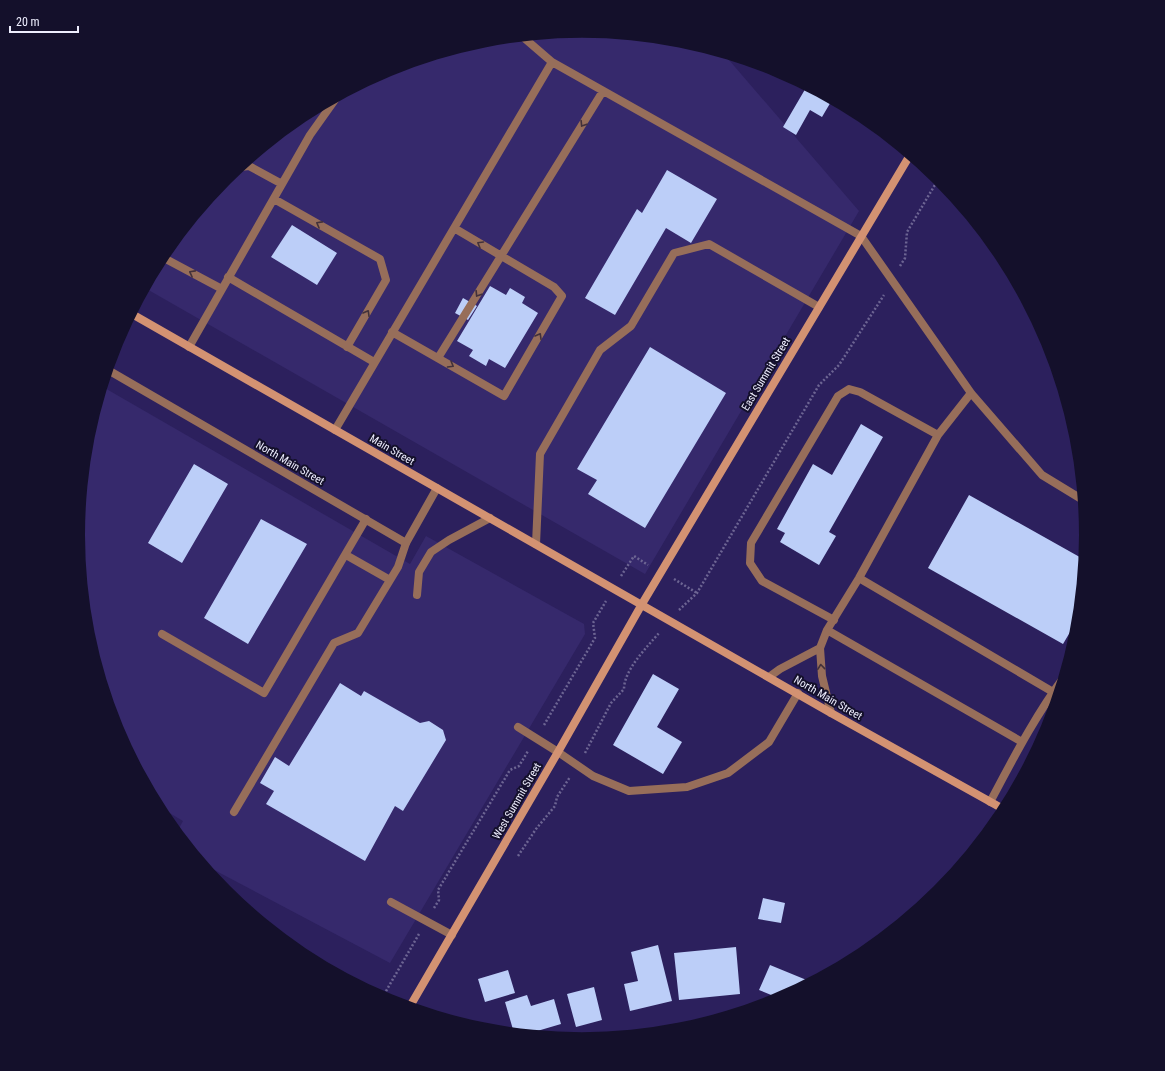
<svg xmlns="http://www.w3.org/2000/svg" width="1165" height="1071" font-family="'Roboto Condensed',sans-serif">
<style>
.built{fill:#36296c}
.building{fill:#bccef8}
.lines{fill:none;stroke-linecap:round;stroke-linejoin:round}
.path{stroke:#6d6593;stroke-width:2.5;stroke-dasharray:2 2;stroke-linecap:butt}
.lane{stroke:#976e5a;stroke-width:8}
.street{stroke:#976e5a;stroke-width:8}
.secondary{stroke:#d39272;stroke-width:8}
.oneway{stroke:#42313b}
.labels{text-anchor:middle;dominant-baseline:central;stroke-width:4;stroke-linejoin:round;paint-order:stroke}
.street-label{font-size:11px;fill:#eeeefe;stroke:#14102b}
</style>
<rect width="100%" height="100%" fill="#2c205d"/>
<!-- built -->
<path class="built" d="M583,31l98,10 42,12 136,158 -214,363 -500,-286 18,-33 63,-76 76,-63 88,-47 94,-28z
M103,387l307,177 16,-28 158,88 1,10 -195,329 -187,-99 -26,-32 6,-11 -25,-15 -42,-78 -28,-94 -10,-99 10,-98z"/>
<!-- building -->
<path class="building" d="M807,86l25,14 -10,17 -12,-7 -14,25 -13,-8z
M667,170l50,29 -26,44 -25,-15 -51,87 -30,-17 52,-89 5,4z
M292,225l45,28 -20,32 -46,-28z
M490,286l16,9 4,-7 15,9 -3,6 16,10 -33,55 -16,-9 -3,7 -17,-10 4,-6 -16,-9z
M463,298l14,8 -9,14 -13,-7z
M650,347l76,46 -81,135 -57,-34 9,-14 -20,-11z
M861,424l22,13 -54,95 7,4 -17,29 -39,-23 5,-9 -8,-4 36,-65 19,11z
M194,464l34,20 -46,79 -34,-20z
M969,495l116,65 -6,57 -16,27 -135,-76z
M261,519l46,25 -59,100 -44,-26z
M653,674l26,15 -22,38 25,15 -19,32 -50,-29z
M340,683l21,13 3,-5 56,32 9,-2 14,9 3,10 -43,71 -8,-5 -30,55 -99,-57 8,-13 -14,-8 15,-26 14,9z
M763,898l22,5 -4,20 -23,-4z
M658,945l14,56 -42,10 -6,-27 14,-3 -7,-29z
M736,947l4,47 -61,6 -5,-47z
M770,965l39,16 -1,3 -27,15 -22,-9z
M508,970l7,23 -30,9 -7,-23z
M594,987l8,33 -26,7 -9,-33z
M527,995l4,11 23,-7 7,25 -34,10 -13,-1 -9,-31z"/>
<g class="lines">
<!-- path -->
<path class="path" d="M900,266l5,-8 2,-26 32,-54
M621,576l13,-20 14,9
M674,579l23,14
M679,610l18,-17 122,-208 20,-20 45,-70
M544,725l51,-87 -2,-15 13,-22
M585,753l26,-50 13,-14c0,-19 23,-42 35,-56
M518,856l18,-27 19,-23 2,-9 13,-20
M434,908l5,-8 -1,-10 72,-120 9,-4 9,-15
M382,998l37,-64"/>
<!-- lane -->
<path class="lane" d="M523,37l29,25 309,174 110,157 71,82 41,25
M240,167l9,-1 33,18
M274,199l106,60 6,21 -39,67
M162,257l60,32
M228,277l146,85
M392,332l112,64 58,-100 -8,-9 -100,-59
M189,347l121,-212 27,-38
M438,358l165,-267
M335,430l217,-368
M536,544l4,-90 60,-104 31,-24 43,-73 35,-9 110,63
M346,555l44,25
M859,578l194,114
M417,595l2,-23 12,-20 18,-12 41,-22
M834,620l-72,-39 -12,-18 1,-20 87,-147 11,-7 11,3 78,43
M827,630l195,112
M162,634l102,59 102,-174
M769,677l11,-8 40,-21
M831,713l-9,-37 -2,-28 7,-18 32,-52 79,-143 33,-42
M518,727l40,25 35,24 36,15 58,-4 41,-14 41,-31 29,-49
M990,802c23,-43 45,-86 74,-125
M234,812l100,-169 24,-10 40,-66 8,-24
M391,902l61,33"/>
<!-- street -->
<path class="street" d="M108,370l298,173 31,-55"/>
<!-- secondary -->
<path class="secondary" d="M132,314l699,399 174,97
M409,1008l149,-256 84,-148 268,-449"/>
</g>
<!-- one-way arrows -->
<defs><path id="oneway-chevron" d="M-2-3.5L2.5 0L-2 3.5" fill="none" stroke-width="1.6" stroke-linecap="round" stroke-linejoin="round"/></defs>
<g class="oneway">
<use href="#oneway-chevron" transform="translate(583 124) rotate(122)"/>
<use href="#oneway-chevron" transform="translate(319 224) rotate(-151)"/>
<use href="#oneway-chevron" transform="translate(480 244) rotate(-150)"/>
<use href="#oneway-chevron" transform="translate(192 273) rotate(-152)"/>
<use href="#oneway-chevron" transform="translate(478 294) rotate(122)"/>
<use href="#oneway-chevron" transform="translate(367 313) rotate(-60)"/>
<use href="#oneway-chevron" transform="translate(539 336) rotate(-60)"/>
<use href="#oneway-chevron" transform="translate(451 365) rotate(30)"/>
<use href="#oneway-chevron" transform="translate(821 667) rotate(-96)"/>
</g>
<g class="labels">
<!-- street labels -->
<g class="street-label">
<text transform="translate(766 374) rotate(-59)">East Summit Street</text>
<text transform="translate(392 450) rotate(30)">Main Street</text>
<text transform="translate(290 463) rotate(30)">North Main Street</text>
<text transform="translate(828 698) rotate(30)">North Main Street</text>
<text transform="translate(517 801) rotate(-60)">West Summit Street</text>
</g>
</g>
<!-- crop -->
<path d="M0 0H1165V1071H0ZM85 535a497 497 0 1 1 994 0a497 497 0 1 1-994 0Z" fill="#14102b" fill-rule="evenodd"/>
<!-- scale -->
<path d="M10 26v6h68v-6" fill="none" stroke="#eeeefe" stroke-width="2"/>
<text x="16" y="26" font-size="12" fill="#eeeefe" stroke="#14102b" stroke-width="3" paint-order="stroke">20 m</text>
</svg>
